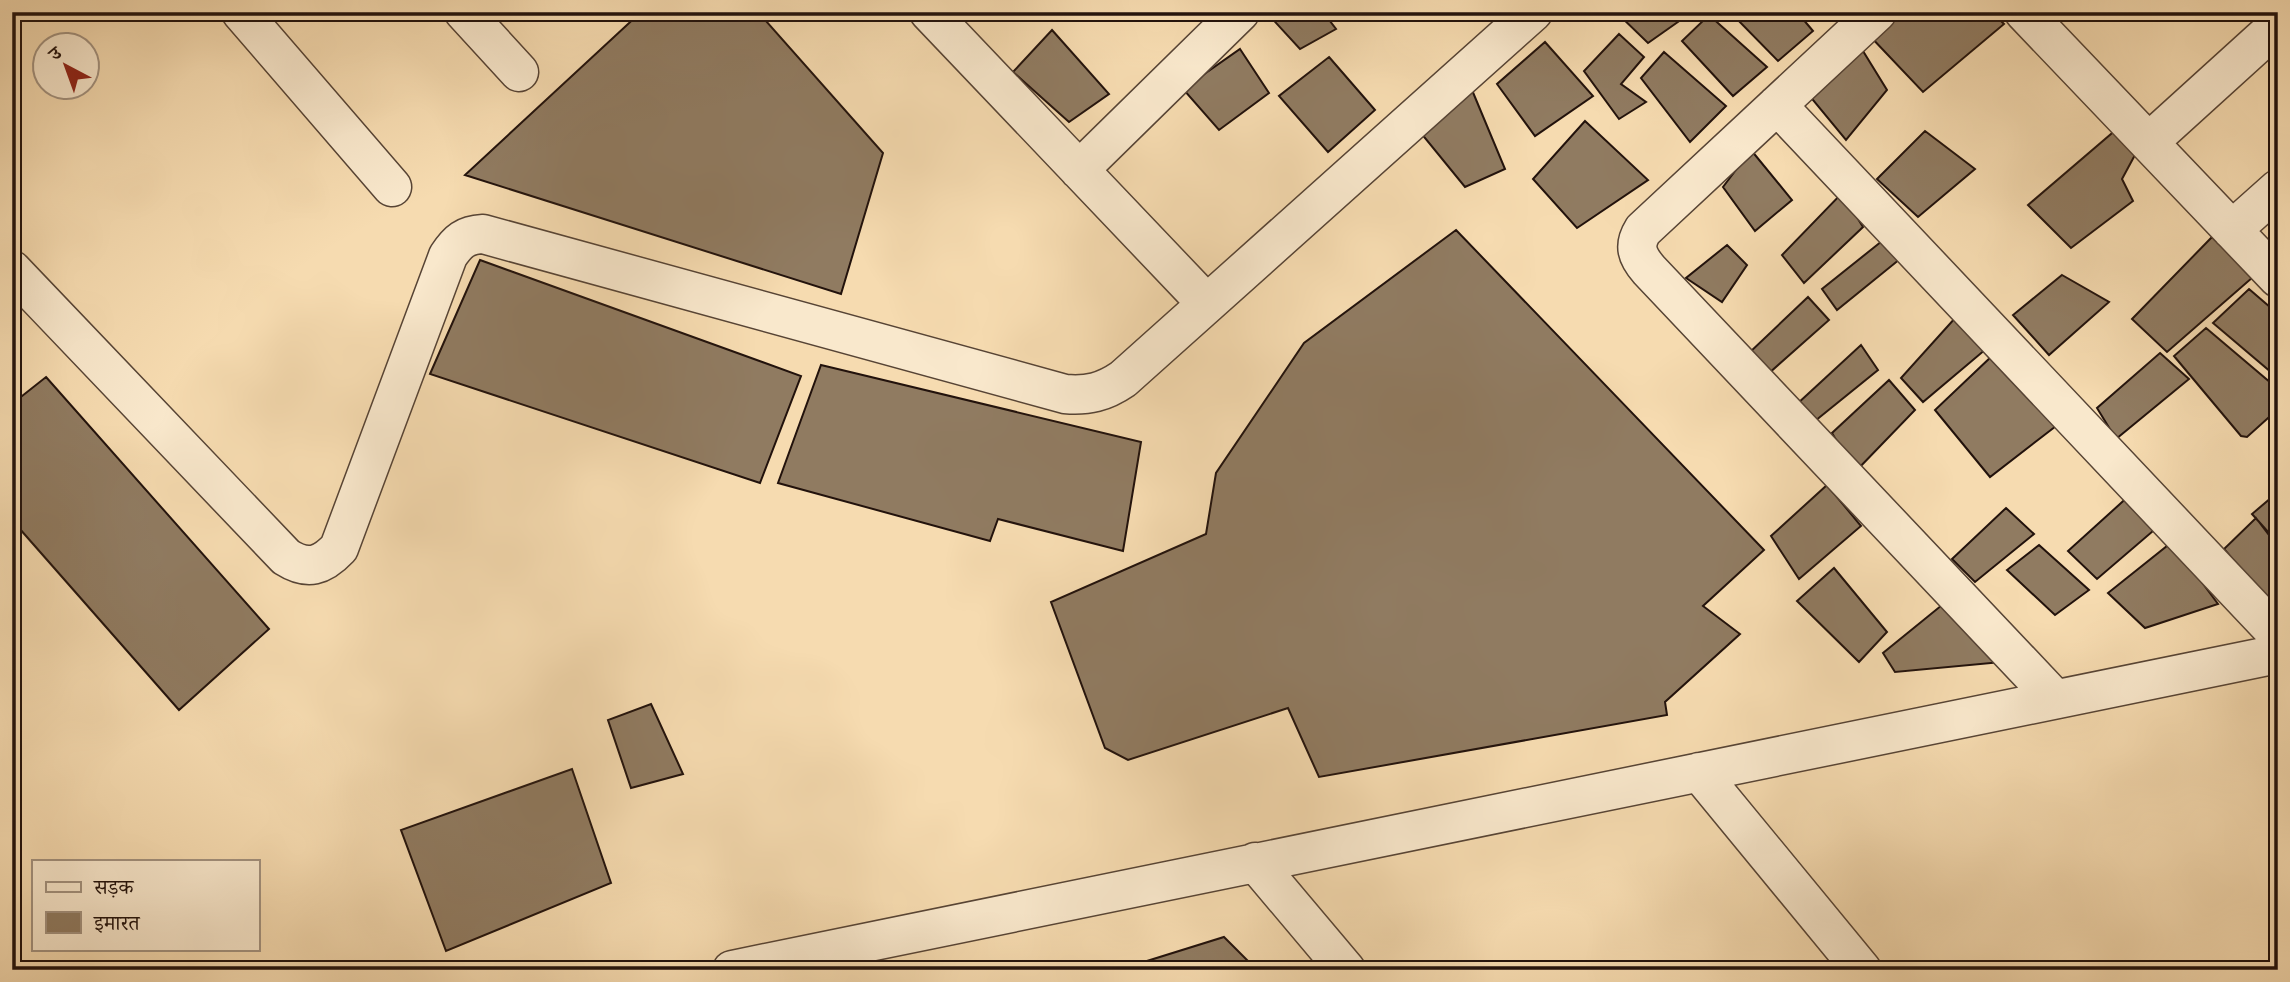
<svg xmlns="http://www.w3.org/2000/svg" width="2290" height="982" font-family="'Libre Caslon Text','Noto Serif Devanagari',serif">
<style>
.building{fill:#907b61;stroke:#22120c;stroke-width:2}
.lines{fill:none;stroke-linecap:round;stroke-linejoin:round}
.minor-casing{stroke:#574435;stroke-width:41}
.minor{stroke:#f9e8cc;stroke-width:38}
</style>
<rect width="100%" height="100%" fill="#f6dbb0"/>
<filter id="stains"><feTurbulence type="fractalNoise" baseFrequency=".00286" numOctaves="4"/><feColorMatrix values="0 0 0 0 .2 0 0 0 0 .09 0 0 0 0 .02 0 0 0 .5 -.17"/></filter>
<radialGradient id="worn" r=".72"><stop offset=".6" stop-color="#630" stop-opacity="0"/><stop offset="1" stop-color="#630" stop-opacity=".3"/></radialGradient>
<!-- building -->
<path class="building" d="M641,12h117l125,141 -42,141 -376,-119z
M1266,12h57l13,17 -36,20z
M1616,12h76l-44,31z
M1730,12h67l16,19 -35,30z
M1894,12h98l12,12 -81,68 -55,-58z
M1709,15l58,52 -34,29 -51,-55z
M1052,30l57,64 -40,28 -56,-50z
M1619,34l25,23 -23,27 25,18 -27,17 -35,-48z
M1545,42l48,54 -58,40 -38,-52z
M1240,49l29,44 -50,37 -36,-41z
M1863,51l24,39 -41,50 -38,-46z
M1664,52l62,54 -36,36 -49,-64z
M1329,57l46,53 -47,42 -49,-56z
M1472,90l33,79 -40,18 -49,-60z
M1585,121l63,59 -71,48 -44,-49z
M2118,128l18,25 -14,26 11,22 -62,47 -43,-43z
M1925,131l50,38 -57,48 -41,-38z
M1751,150l41,50 -37,31 -32,-44z
M1842,193l21,34 -59,56 -22,-28z
M1456,230l308,320 -61,56 37,28 -75,68 2,13 -348,62 -31,-69 -160,52 -23,-12 -54,-146 155,-68 10,-61 88,-130z
M2212,237l41,40 -86,75 -35,-33z
M1882,241l18,18 -63,51 -15,-21z
M1727,245l20,20 -25,37 -36,-24z
M480,260l321,116 -41,107 -330,-109z
M2062,275l47,27 -60,53 -36,-40z
M2249,289l29,25v64l-65,-55z
M1808,297l21,23 -61,54 -19,-21z
M1956,317l30,32 -63,53 -22,-24z
M2206,328l72,61v20l-31,28 -6,-1 -67,-80z
M1861,345l17,25 -63,51 -19,-16z
M2160,353l29,26 -73,60 -19,-31z
M1992,356l68,67 -70,54 -55,-67z
M821,365l320,77 -18,109 -125,-32 -8,22 -212,-58z
M46,377l223,252 -90,81 -167,-190v-116z
M1889,380l26,30 -60,62 -23,-39z
M1827,485l34,41 -62,53 -28,-43z
M2278,492v51l-26,-29z
M2131,494l29,31 -63,54 -29,-28z
M2006,508l28,26 -59,48 -23,-23z
M2256,518l22,29v58l-4,3 -50,-59z
M2172,542l46,62 -73,24 -37,-35z
M2039,545l50,45 -34,25 -48,-45z
M1834,568l53,64 -28,30 -62,-61z
M1942,605l60,57 -107,10 -12,-19z
M651,704l32,70 -52,14 -23,-68z
M572,769l39,114 -165,68 -45,-121z
M1224,937l33,33h-139z"/>
<g class="lines">
<!-- minor casing -->
<g class="minor-casing">
<path id="minor" d="M241,12l151,175
M464,12l55,60
M929,12l278,292
M1877,12l-234,218c-10,16 -6,26 6,40l406,429
M2024,12l254,266
M1777,105l501,530
M2149,142l129,-117
M1079,170l161,-158
M2232,230l46,-41
M12,270l274,287c22,14 36,9 53,-9l109,-292c10,-15 17,-21 35,-22l582,160c23,2 39,-2 58,-15l410,-367
M1699,772l163,198
M1255,862l91,108
M732,970l1546,-316"/>
</g>
<!-- minor -->
<use href="#minor" class="minor"/>
</g>
<!-- margin -->
<rect width="2290" height="982" fill="none" stroke="#f6dbb0" stroke-width="42"/>
<rect x="14" y="14" width="2262" height="954" fill="none" stroke="#22120c" stroke-width="3.5"/>
<rect x="21" y="21" width="2248" height="940" fill="none" stroke="#22120c" stroke-width="2"/>
<!-- legend -->
<rect x="32" y="860" width="228" height="91" fill="#f9e8cc" stroke="#a3927f" stroke-width="2"/>
<rect x="46" y="882" width="35" height="10" fill="#f9e8cc" stroke="#a3927f" stroke-width="2"/>
<text x="94" y="894" font-size="21" fill="#22120c">सड़क</text>
<rect x="46" y="912" width="35" height="21" fill="#907b61" stroke="#a3927f" stroke-width="2"/>
<text x="94" y="930" font-size="21" fill="#22120c">इमारत</text>
<!-- north arrow -->
<g transform="translate(66 66) rotate(319)"><circle r="33" fill="#f9e8cc" stroke="#a3927f" stroke-width="2"/>
<path d="M0-5L12 26L0 18L-12 26Z" fill="#8f2418"/>
<text y="-10" font-size="19" font-weight="bold" text-anchor="middle" fill="#22120c">उ</text>
</g>
<rect width="100%" height="100%" filter="url(#stains)"/>
<rect width="100%" height="100%" fill="url(#worn)"/>
</svg>
